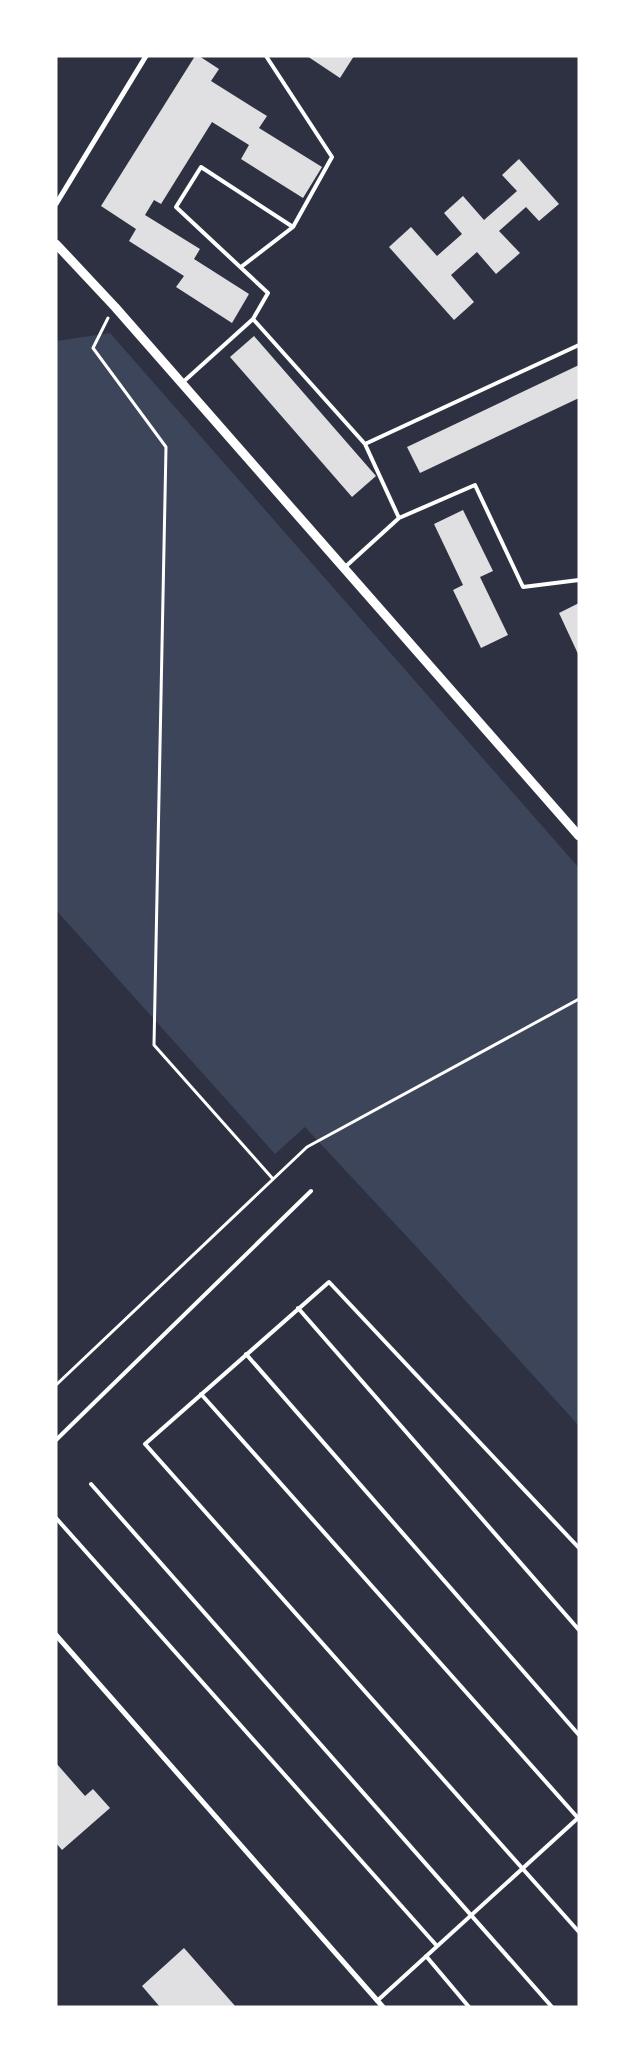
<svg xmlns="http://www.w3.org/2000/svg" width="635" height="2063" font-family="'PT Sans Narrow',sans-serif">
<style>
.green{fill:#3c4559}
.building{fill:#e0e0e3}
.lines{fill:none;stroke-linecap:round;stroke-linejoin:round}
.path{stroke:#fff;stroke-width:3}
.service{stroke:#fff;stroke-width:4}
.minor{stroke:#fff;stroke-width:5}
.tertiary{stroke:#fff;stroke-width:9}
</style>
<rect width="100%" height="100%" fill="#2d3142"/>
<!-- green -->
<path class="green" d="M110,333l469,535v558l-155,-171 -119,-128 -30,27 -219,-244v-569z"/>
<!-- building -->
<path class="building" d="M195,56h4l20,13 -8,12 56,35 -8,12 63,39 -19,31 -62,-39 8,-14 -37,-23 -51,82 -7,-4 -9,15 55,34 -6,10 55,35 -17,29 -56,-36 8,-11 -55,-35 7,-12 -35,-23z
M307,56h47l-14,22z
M519,159l40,45 -20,17 -13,-14 -27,24 21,22 -24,21 -19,-22 -26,23 23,27 -20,18 -65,-73 22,-20 26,29 25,-22 -18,-21 19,-17 21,24 33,-29 -15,-16z
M254,336l122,140 -24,21 -122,-140z
M579,365v33l-159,75 -13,-26z
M463,510l30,61 -13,6 28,58 -27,13 -28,-58 10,-5 -29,-61z
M579,603v53l-20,-43z
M56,1763l29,33 8,-7 17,19 -48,42 -6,-7z
M184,1948l52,59h-76l-18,-21z"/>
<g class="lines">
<!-- path -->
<path class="path" d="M108,318l-15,30 73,99 -12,598 119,134
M56,1385l251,-238 272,-148"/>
<!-- service -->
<path class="service" d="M241,267l52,-40 39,-70 -66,-101
M253,319l112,125 34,74
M182,383l71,-64 15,-26 -92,-86 25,-40 92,60
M365,444l214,-99
M344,568l55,-50 76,-33 48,102 56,-7
M298,1308l281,322
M246,1354l333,381
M201,1394l377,424
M56,1440l255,-249
M91,1484l461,523
M56,1518l381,428
M579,1548l-250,-266 -184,162 434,488
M426,1956l43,51
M377,2001l201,-183 1,1"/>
<!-- minor -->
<path class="minor" d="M56,204l90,-148
M56,1635l327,372"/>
<!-- tertiary -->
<path class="tertiary" d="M56,244l59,63 464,529"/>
</g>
<!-- border -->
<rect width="635" height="2063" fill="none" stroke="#ffffff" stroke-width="115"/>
</svg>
